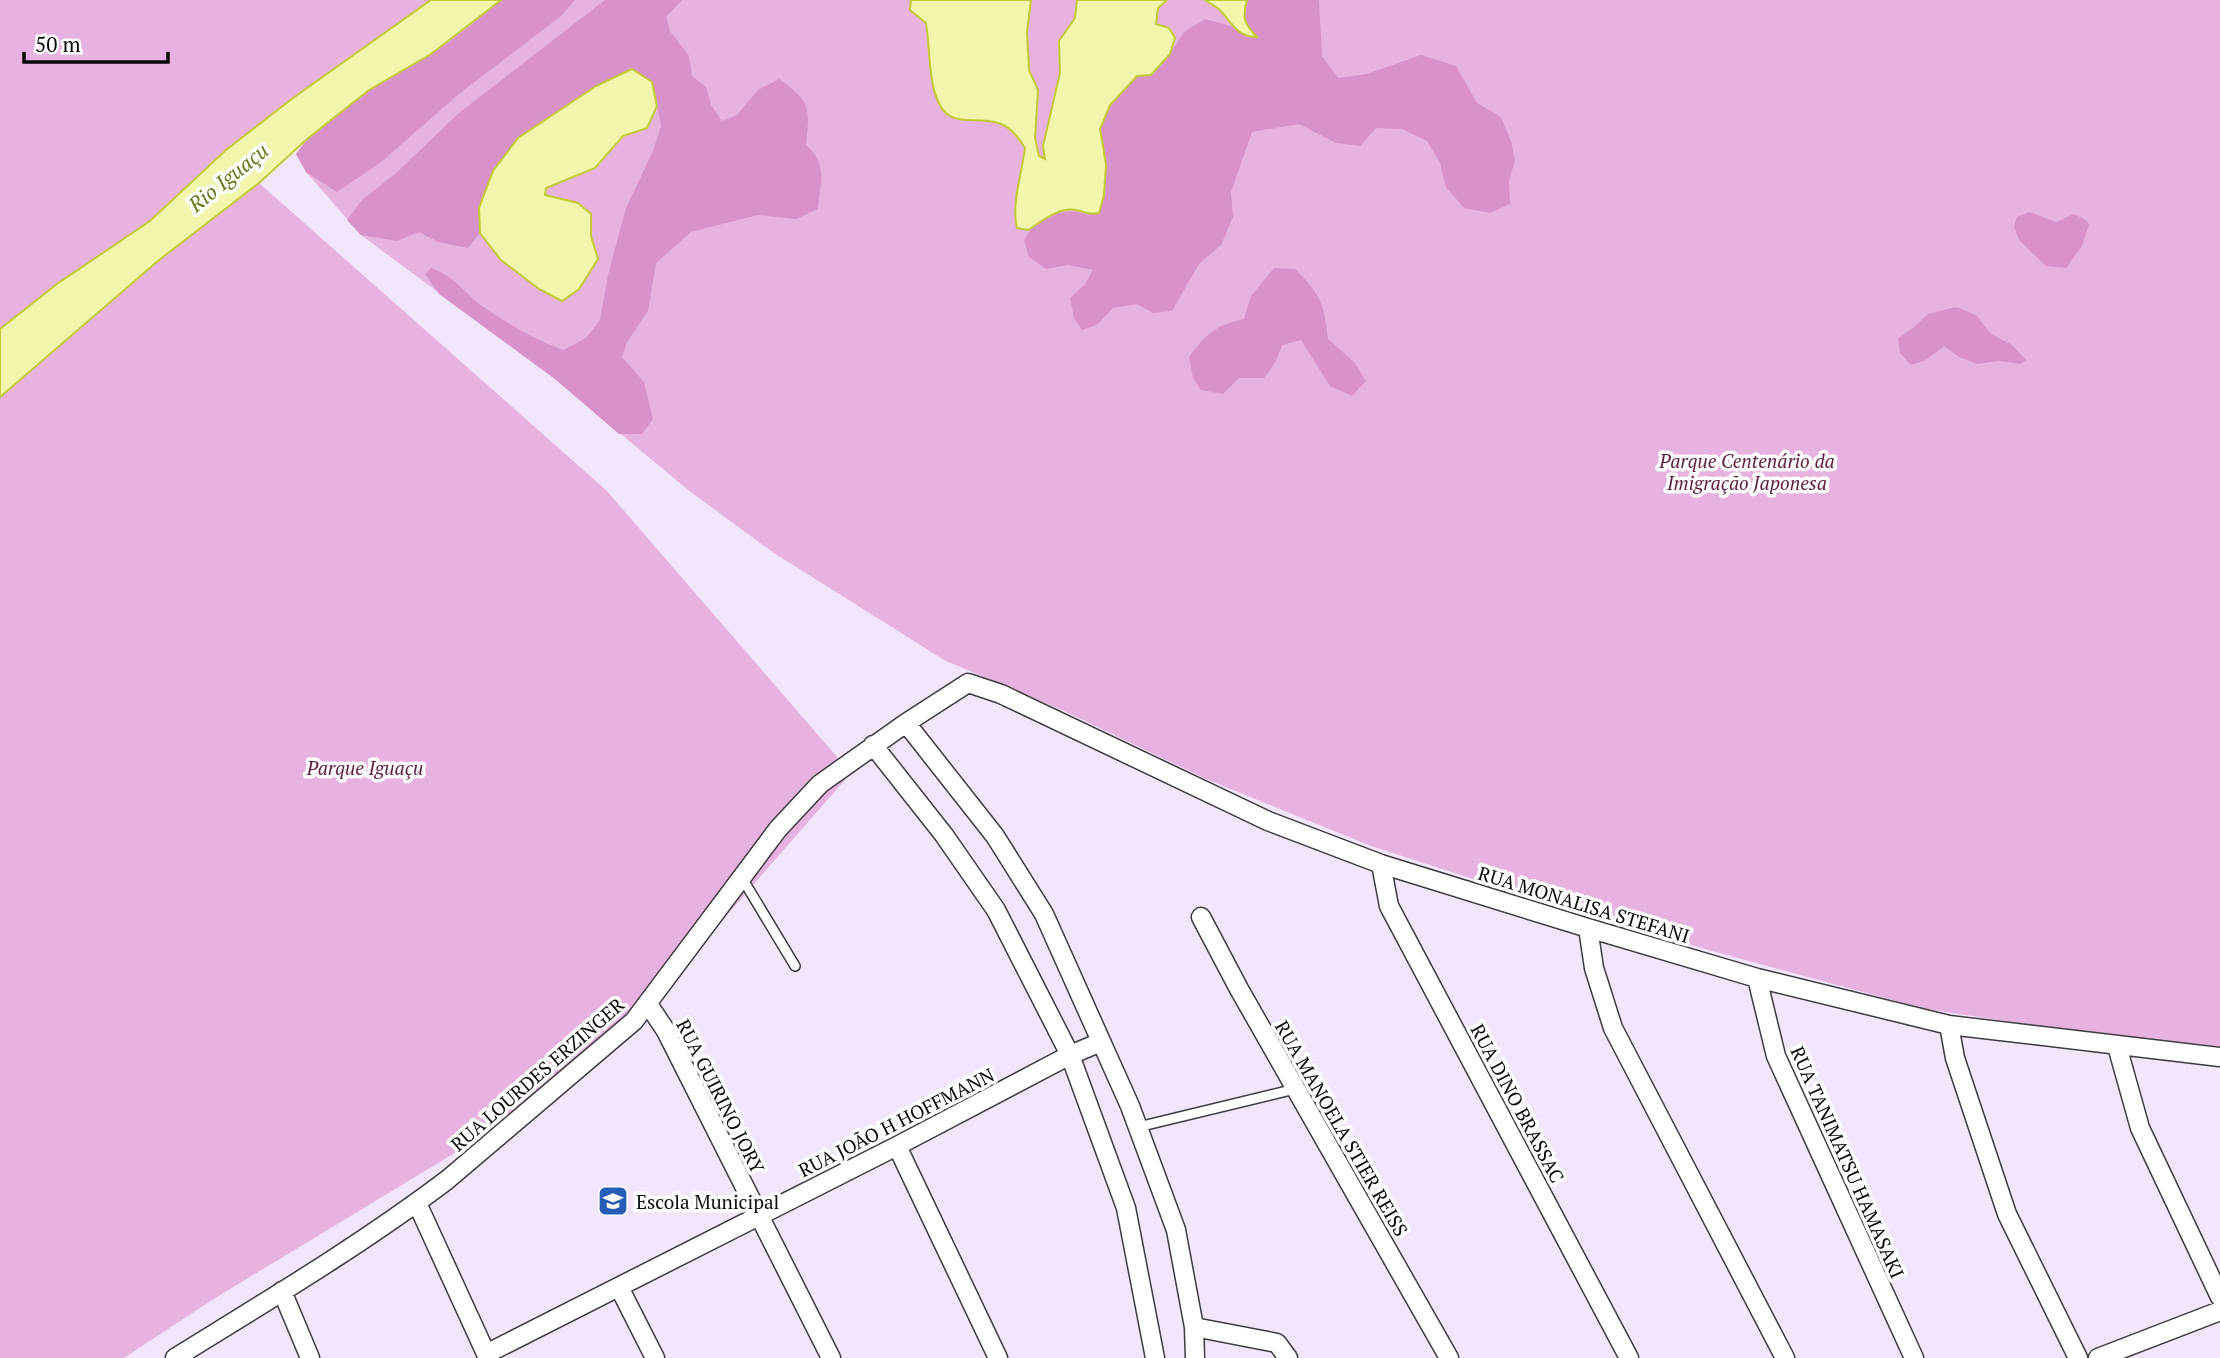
<svg xmlns="http://www.w3.org/2000/svg" width="2220" height="1358" font-family="'PT Serif',serif">
<style>
.green{fill:#e7b2e0}
.forest{fill:#d891c9}
.water{fill:#f2f5ac;stroke:#c2cb34;stroke-width:2}
.lines{fill:none;stroke-linecap:round;stroke-linejoin:round}
.lane-casing{stroke:#3c3c3c;stroke-width:12}
.street-casing{stroke:#3c3c3c;stroke-width:21}
.lane{stroke:#fff;stroke-width:9}
.street{stroke:#fff;stroke-width:18}
.labels{text-anchor:middle;dominant-baseline:central;stroke-width:7;stroke-linejoin:round;paint-order:stroke}
.park-label{font-size:19px;font-style:italic;fill:#5f1c41;stroke:#fff}
.street-label{font-size:19px;fill:#090909;stroke:#fff}
.poi-label{font-size:19px;fill:#090909;stroke:#fff;text-anchor:start}
.water-label{font-size:21px;font-style:italic;fill:#6c7615;stroke:#fff}
</style>
<rect width="100%" height="100%" fill="#f2e6ff"/>
<!-- green -->
<path class="green" d="M0,0h431l-138,98 -67,52 -76,71 -93,63 -57,45z
M501,0h1719v1048l-117,-12 -177,-27 -214,-58 -146,-42 -195,-63 -165,-67 -142,-68 -120,-51 -170,-107 -86,-63 -133,-111 -194,-144 -55,-63 -10,-18 11,-15 124,-85z
M259,183l347,307 245,283 -195,223 -132,115 -312,189 -88,58h-124v-961l159,-137z"/>
<!-- forest -->
<path class="forest" d="M501,0h74l-14,16 -101,77 -80,70 -43,29 -31,-20 -10,-18c32,-45 86,-70 133,-99 25,-15 49,-36 72,-55z
M605,0h77l-16,17 4,14 19,25 3,20 14,11 5,18 11,16 15,-6 21,-25 21,-11c32,23 31,28 27,66 23,21 14,36 12,64l-22,10 -38,-4 -67,17 -35,31 -8,48 -21,31 -5,15 22,25 9,37 -11,15h-23l-64,-55 -116,-85 -14,-20 6,-6c25,9 31,23 51,38 26,18 52,33 81,44l23,-12 14,-18 8,-45 18,-67 27,-57 8,-25 -9,-44 -173,126 1,25 -12,15 -30,-6 -19,-10 -22,9 -36,-6 -14,-15 15,-20 33,-26 64,-61z
M1247,0h72l3,56 16,22 29,-4 54,-19 35,11 21,37 24,14 10,24 4,19 -6,21 1,23 -20,9 -26,-5 -18,-21 -6,-24 -13,-22 -25,-12 -26,-1 -16,18 -24,-3 -37,-19 -47,8 -21,60 2,25 -12,28 -22,19 -27,47 -19,2 -16,-9 -24,4 -16,17 -15,5 -8,-12 -4,-20 15,-14 8,-14 -25,-5 -22,4 -17,-12 -5,-16c11,-25 40,-35 65,-26l17,-50 -6,-36 10,-24 27,-29 33,-22 14,-22 21,-13 26,7 15,11 10,-1c-11,-13 -14,-19 -9,-36z
M2029,212l27,10 18,-8 12,6 3,5 -7,21 -16,22 -20,-2 -27,-26 -5,-14 3,-9z
M1274,268l21,1c26,26 29,34 33,70l26,23 12,19 -14,15 -22,-10 -29,-46 -19,5 -7,18 -11,15h-25l-16,16 -22,-4 -8,-12 -4,-21c17,-23 27,-32 55,-38l7,-23z
M1956,307l20,8 15,19 21,11 14,15 -5,4 -22,-3 -22,3 -18,-7 -15,-11 -18,14 -15,5 -11,-12 -2,-15 14,-9 16,-15z"/>
<!-- water -->
<path class="water" d="M431,0h70l-70,54 -62,36 -62,49 -48,44 -100,77 -159,137v-68l57,-45 93,-63 76,-71 67,-52z
M911,0h120l-4,32 2,38 9,20 -3,48 4,18 6,3 -2,-13 17,-73 -1,-32 16,-23 2,-18h90l-9,8 -2,16 13,4 6,10 -5,16 -19,21 -14,1 -27,29 -10,24 6,35 -2,31 -5,18c-10,2 -13,-1 -23,-3 -17,-3 -34,11 -48,20l-11,-2c-6,-23 5,-55 8,-80 -6,-10 -15,-22 -27,-25 -26,-8 -52,9 -63,-30 -7,-22 -5,-47 -9,-70l-16,-13z
M1205,0h42c-5,17 -3,24 10,37 -20,0 -25,-14 -37,-27 -5,-4 -11,-7 -15,-10z
M632,69l20,13 5,24 -10,22 -24,8 -28,32 -49,20 -1,7 33,8 13,11v22l7,23 -19,30 -17,12 -23,-12 -38,-29 -21,-27 -1,-25 14,-37 25,-33 78,-52z"/>
<g class="lines">
<!-- lane casing -->
<g class="lane-casing">
<path id="lane" d="M742,878l53,88
M1138,1127l157,-38"/>
</g>
<!-- street casing -->
<g class="street-casing">
<path id="street" d="M906,723l89,113 49,78 86,192 46,124 18,97 1,31
M873,745l71,90 52,75 74,145 56,153 29,150
M1381,864l8,42 240,452
M1201,917l38,72 210,369
M1588,928l6,40 19,60 172,330
M1757,978l19,78 138,302
M648,1004l18,27 165,327
M1949,1025l6,33 52,156 71,144
M2117,1046l23,82 80,169
M897,1146l101,212
M417,1203l71,155
M619,1287l36,71
M282,1291l28,67
M1194,1327l83,16 11,15
M486,1354l411,-208 173,-91 31,-13
M175,1358c92,-57 186,-113 272,-178l187,-159 144,-192 42,-45 86,-61 62,-40 33,11 267,127 113,43 207,64 169,50 192,47 271,32
M2098,1358l122,-47"/>
</g>
<!-- lane -->
<use href="#lane" class="lane"/>
<!-- street -->
<use href="#street" class="street"/>
</g>
<!-- icons -->
<defs>
<g id="school-square" transform="scale(1.575)"><rect x="-9" y="-9" width="18" height="18" rx="4" fill="#255db6" stroke="#fff"/><path d="M0-5L7-2L0 1L-7-2ZM-4 1L0 2.5L4 1V4Q0 6-4 4Z" fill="#fff"/></g>
</defs>
<g fill-rule="evenodd">
<use href="#school-square" x="613" y="1201"/>
</g>
<g class="labels">
<!-- park labels -->
<g class="park-label">
<text x="1747" y="460">Parque Centenário da<tspan x="1747" dy="22">Imigração Japonesa</tspan></text>
<text x="365" y="767">Parque Iguaçu</text>
</g>
<!-- street labels -->
<g class="street-label">
<text transform="translate(1584 904) rotate(17)">RUA MONALISA STEFANI</text>
<text transform="translate(537 1074) rotate(-41)">RUA LOURDES ERZINGER</text>
<text transform="translate(721 1096) rotate(63)">RUA GUIRINO JORY</text>
<text transform="translate(1518 1103) rotate(62)">RUA DINO BRASSAC</text>
<text transform="translate(896 1122) rotate(-27)">RUA JOÃO H HOFFMANN</text>
<text transform="translate(1342 1128) rotate(60)">RUA MANOELA STIER REISS</text>
<text transform="translate(1848 1162) rotate(66)">RUA TANIMATSU HAMASAKI</text>
</g>
<!-- poi labels -->
<g class="poi-label">
<text x="636" y="1201">Escola Municipal</text>
</g>
<!-- water labels -->
<g class="water-label">
<text transform="translate(228 177) rotate(-39)">Rio Iguaçu</text>
</g>
</g>
<!-- scale -->
<path d="M24 52v10h144v-10" fill="none" stroke="#090909" stroke-width="3.5"/>
<text x="35" y="52" font-size="21" fill="#090909" stroke="#ffffff" stroke-width="5" paint-order="stroke">50 m</text>
</svg>
